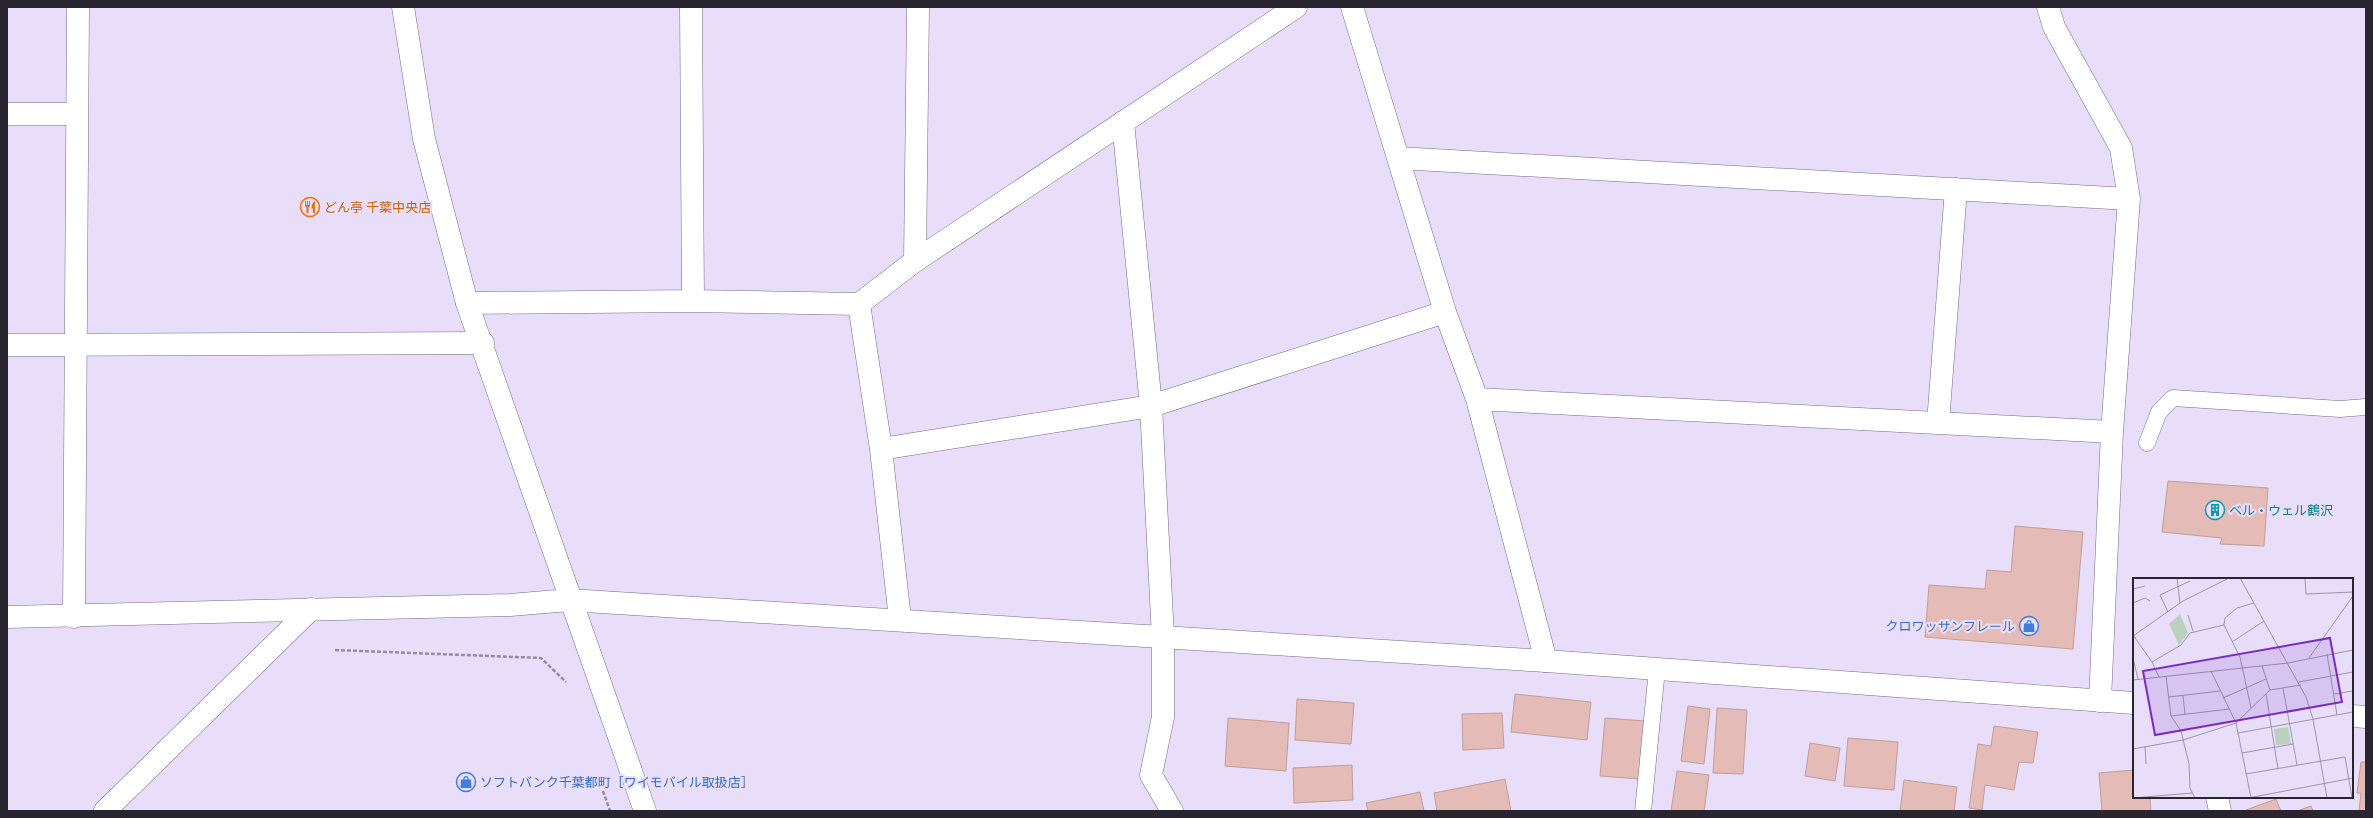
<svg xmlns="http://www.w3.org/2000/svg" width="2373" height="818" font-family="Rubik,'Noto Sans JP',sans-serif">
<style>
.building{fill:#e5bbb7;stroke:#c49c98}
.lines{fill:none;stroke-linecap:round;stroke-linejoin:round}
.service-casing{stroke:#756987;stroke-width:17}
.minor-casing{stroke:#756987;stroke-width:23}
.tertiary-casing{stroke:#756987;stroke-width:23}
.path{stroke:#948ca1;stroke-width:2.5;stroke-dasharray:4 2;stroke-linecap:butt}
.service{stroke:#fff;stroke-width:16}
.minor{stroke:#fff;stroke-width:22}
.tertiary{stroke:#fff;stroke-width:22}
.labels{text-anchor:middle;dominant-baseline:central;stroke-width:4;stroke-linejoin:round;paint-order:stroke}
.food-label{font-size:13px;fill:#c56008;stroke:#e9defa;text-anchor:start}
.culture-label{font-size:13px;fill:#0d838f;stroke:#e9defa;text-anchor:start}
.shop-label{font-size:13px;fill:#366cbe;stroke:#e9defa;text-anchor:end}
.inset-road{fill:none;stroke:#9c94a9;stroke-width:1}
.view{fill:#7b2cbf;fill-opacity:0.15;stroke:#7b2cbf;stroke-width:2}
.inset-edge{fill:none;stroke:#282430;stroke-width:2}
</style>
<rect width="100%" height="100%" fill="#e9defa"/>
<!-- building -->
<path class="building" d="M2168,481l100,7 -4,58 -44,-2 2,-6 -60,-6z
M2015,526l68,6 -10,117 -148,-12 4,-52 56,4 2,-19 24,2z
M1515,694l76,8 -4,38 -76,-8z
M1297,699l57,4 -3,41 -56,-4z
M1688,706l22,3 -6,55 -23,-3z
M1717,708l30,2 -4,64 -30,-1z
M1502,713l2,35 -41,2 -1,-36z
M1228,718l61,5 -3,48 -61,-5z
M1605,718l40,3 -5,58 -40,-3z
M1994,726l44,6 -5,31 -14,-1 -5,28 -29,-5 -3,25 -13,-2 9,-64 13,2z
M1848,738l50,4 -4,48 -50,-4z
M1810,743l30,5 -5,33 -30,-5z
M2361,762h5v49h-7l2,-18h-4z
M1352,765l1,35 -59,3 -1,-35z
M2134,770v27h16l1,14h-49l-3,-38z
M1677,771l32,4 -5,36h-33z
M1505,779l6,32h-74l-3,-18z
M1904,780l53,7 -3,24h-54z
M1420,792l4,19h-56l-2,-8z
M2276,799l5,12h-35v-1z
M2311,806l2,5h-16z"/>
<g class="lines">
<!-- service casing -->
<g class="service-casing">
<path id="service" d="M2147,443l12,-31 14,-14 167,11 26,-2
M1643,811l14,-142"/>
</g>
<!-- minor casing -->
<g class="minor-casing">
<path id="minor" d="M691,7l2,294
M1352,7l93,305 32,87 69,262
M2048,7l6,20 67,121 8,51 -17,233 -12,269
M7,114h70
M1123,122l28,284 12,231v80l-12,58 21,36
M1398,158l731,41
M915,261l3,-254
M467,303l226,-2 166,3 56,-43 381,-254
M859,304l22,145 19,170
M7,345l476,-2
M1477,399l635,33
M1938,423l18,-234
M881,449l270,-43 294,-94
M74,617l4,-610
M2217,797l3,14
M105,811l206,-202"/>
</g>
<!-- tertiary casing -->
<g class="tertiary-casing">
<path id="tertiary" d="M403,7l21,132 43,164 178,508
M7,617l503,-12 59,-5 977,61 588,42
M2352,716l14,1"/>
</g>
<!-- path -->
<path class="path" d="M335,650l206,8 25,24
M603,791l7,20"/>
<!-- service -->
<use href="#service" class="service"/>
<!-- minor -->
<use href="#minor" class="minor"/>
<!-- tertiary -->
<use href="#tertiary" class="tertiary"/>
</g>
<!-- icons -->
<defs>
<g id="restaurant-ring" transform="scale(1)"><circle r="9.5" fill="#e9defa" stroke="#e8710a" stroke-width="1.5"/><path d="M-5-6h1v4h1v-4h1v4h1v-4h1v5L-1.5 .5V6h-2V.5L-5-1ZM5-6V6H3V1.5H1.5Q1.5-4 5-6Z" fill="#e8710a"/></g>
<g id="building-ring" transform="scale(1)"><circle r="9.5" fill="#e9defa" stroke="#0f9aa8" stroke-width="1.5"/><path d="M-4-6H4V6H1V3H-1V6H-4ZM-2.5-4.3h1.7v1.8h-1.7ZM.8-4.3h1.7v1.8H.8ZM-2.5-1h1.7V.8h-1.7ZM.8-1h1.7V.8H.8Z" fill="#0f9aa8"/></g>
<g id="shop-ring" transform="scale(1)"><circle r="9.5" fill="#e9defa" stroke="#3f7fe0" stroke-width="1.5"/><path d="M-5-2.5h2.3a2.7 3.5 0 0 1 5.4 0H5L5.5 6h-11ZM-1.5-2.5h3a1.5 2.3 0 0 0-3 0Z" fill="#3f7fe0"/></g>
</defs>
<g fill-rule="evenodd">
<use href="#restaurant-ring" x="310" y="207"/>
<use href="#building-ring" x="2215" y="510"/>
<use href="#shop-ring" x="2029" y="626"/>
<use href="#shop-ring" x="466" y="782"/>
</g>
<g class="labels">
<!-- food labels -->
<g class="food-label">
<text x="324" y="207">どん亭 千葉中央店</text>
</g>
<!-- culture labels -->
<g class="culture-label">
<text x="2229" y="510">ベル・ウェル鶴沢</text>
</g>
<!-- shop labels -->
<g class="shop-label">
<text x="2015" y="626">クロワッサンフレール</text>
<text x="480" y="782" text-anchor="start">ソフトバンク千葉都町［ワイモバイル取扱店］</text>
</g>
</g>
<!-- overview -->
<g transform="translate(2133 578)">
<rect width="220" height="220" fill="#e9defa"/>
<path d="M47,36l8,19 -9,12 -10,-21zM155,149l3,17 -15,1 -2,-16z" fill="#bbd1bf"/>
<path class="inset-road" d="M44,0l3,25M107,0l66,119 7,22 14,79M146,0h18M172,0l1,16 47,-2M0,11l12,-3M0,25l12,-5 5,3M35,34l-8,-17 30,-14M55,37l5,16M0,57l19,27 7,15M0,58l50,-35 46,-23M99,64l32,-21M194,76l10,61M0,80l5,21M176,80l44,-62M19,84l29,-17 9,-12 34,-8M129,88l8,24M78,93l25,52 15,75M33,98l5,40 10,15 8,33 1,24 5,10M0,102l155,-17 65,-13M166,104l54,-10M150,110l14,77M133,116l12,75M201,116l19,-3M50,118l2,18M36,119l51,-6M90,120l43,-19M118,130l-11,-51 -16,-32 1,-7 12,-10 17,-5M38,138l58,-7M105,155l115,-21M12,168l1,18M0,171l50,-9 53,-17 34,-33 31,-5M109,175l51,-9M113,196l99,-17 7,41M0,220l59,-5M115,220l105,-20"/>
<path class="view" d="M197,60l12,64 -187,33 -12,-64z"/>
<rect width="220" height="220" class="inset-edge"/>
</g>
<!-- border -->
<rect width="2373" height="818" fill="none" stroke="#282430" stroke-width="16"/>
</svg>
